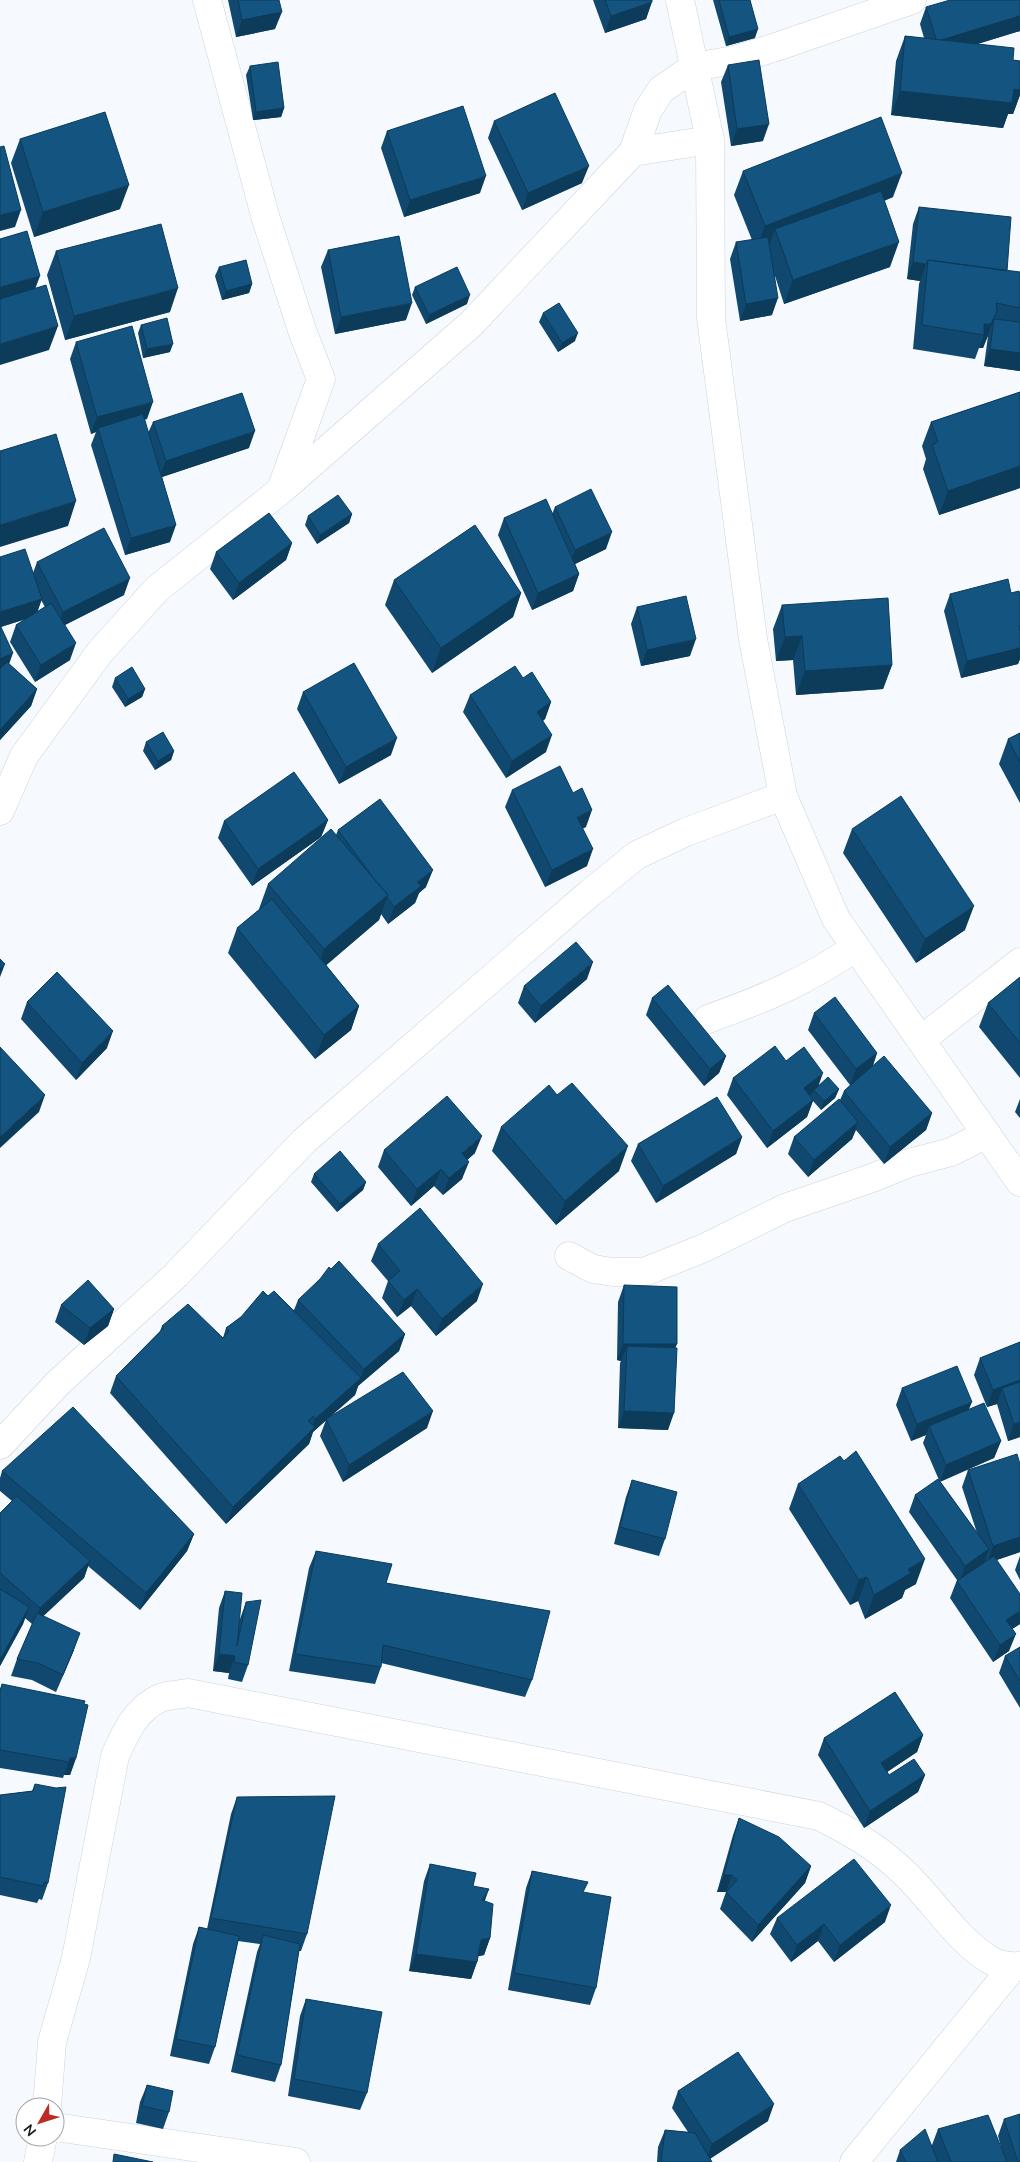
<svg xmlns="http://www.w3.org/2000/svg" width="1020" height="2162" font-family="Mulish,sans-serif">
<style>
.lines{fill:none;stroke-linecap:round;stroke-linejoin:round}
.street-casing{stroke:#cad4dc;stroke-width:29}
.street{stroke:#fff;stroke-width:28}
.wall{fill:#10486f;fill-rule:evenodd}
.shaded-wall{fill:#0d3b5a}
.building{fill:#135481;stroke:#0d3b5a}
</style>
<rect width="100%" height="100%" fill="#f6fafe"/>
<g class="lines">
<!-- street casing -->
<g class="street-casing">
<path id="street" d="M207,0l59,219 37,114 18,46 -40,111
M680,0l30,140 1,178 42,321 30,157 53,123 184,263
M633,152l77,-12
M0,811l24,-55 76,-104 57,-63 123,-98 191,-167 162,-172 15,-42 13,-20 33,-23 40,-7 42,-13 136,-47
M708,1019c55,-20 100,-38 148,-72
M921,1040l99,-78
M569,1256l24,13 20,3h31l60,-24 81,-40 87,-30 37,-15 42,-11 36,-18
M0,1445l58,-62 118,-108 128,-134 286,-248 47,-38 49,-23 97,-36
M47,2107l5,-65 24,-84 39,-202c10,-23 21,-47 45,-58 8,-3 19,-3 28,-5l631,123c30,15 55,29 80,52 31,27 56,71 91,92 8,5 21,7 30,6
M55,2127l241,35
M38,2162l5,-25
M854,2162l159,-195"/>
</g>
<!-- street -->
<use href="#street" class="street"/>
</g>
<!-- wall -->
<path class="wall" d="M228,0h51l-4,29 -39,8z
M593,0h59l-6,19 -41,14z
M713,0h37l5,38 -29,8z
M1020,0v31l-42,13 35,16 7,1v34l-7,19h-5l-5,14 -112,-13 5,-54 9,-25 19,2 -4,-14 6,-17z
M728,65l35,76 -32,5 -10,-64z
M250,66l34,42 -3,9 -28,3 -7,-45z
M494,121l88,62 -60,27 -34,-72z
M387,131l93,62 -76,24 -23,-69z
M20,139l100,70 -86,28 -23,-74z
M743,171l150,26 -9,4 6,66 -106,37 -9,-28 -3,39 -32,6 -10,-62 6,-17 16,-2 -18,-45z
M919,207l88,64 13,1v99l-36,-5 4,-30 -5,12h-4l-4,11 -62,-10 6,-65 1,-3 -13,-2 6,-55z
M328,250l78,70 -71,14 -14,-67z
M56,251l114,61 -105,28 -18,-65z
M219,267l33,17 -3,9 -27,7 -7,-24z
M415,287l52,17 -41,20 -14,-29z
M543,313l32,28 -17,11 -19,-30z
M141,325l29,27 -27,6 -5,-25z
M76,342l71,77h-3l4,14 5,-11 96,26 -87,29 8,65 -45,13 -34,-110 5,-13 -5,2 -21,-75z
M1020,392v96l-81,27 -16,-46 3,-10 -4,-13 9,-24z
M555,507l51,42 -31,15 4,10 -6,17 -41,19 -34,-75 6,-17 48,-4z
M352,514l-3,9 -32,21 -12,-19 3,-9z
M292,543l-6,17 -53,40 -23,-31 6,-17z
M0,557l33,16 4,-11 87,33 -59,30 5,35 -35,22 -25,-40 6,-17 10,-6 -25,8 8,37 28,25 -6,17 -31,34zM41,600l4,7 -8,5z
M394,580l127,13 -8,24 -81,56 -47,-68z
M1011,593l9,1v65l-2,5 -57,14 -17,-67 6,-17z
M782,605l110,60 -9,24 -87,6 -3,-35 -17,1 -3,-32z
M637,607l53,49 -49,10 -10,-42z
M115,678l30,11 -3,8 -17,10 -13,-20z
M523,678l28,24 -6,17 -2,2 3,31 -40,26 -43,-66 7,-17z
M303,692l88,63 -52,29 -42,-75z
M1020,733v70l-21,-39 9,-25z
M146,742l28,9 -3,9 -16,10 -12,-19z
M512,790l74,37 -3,1 4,38 -42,21 -40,-80z
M328,820l-7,17 -69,49 -34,-48 6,-17z
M852,829l113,101 -49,33 -73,-110z
M338,830l88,57 -7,6 -4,10 -27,21 -7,-10 -2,6 -53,45 33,41 -8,24 -36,29 -87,-106 9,-25 23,-19h-1l9,-25 68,-49z
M1020,977v101l-41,-51 9,-24z
M587,979l-52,44 -17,-20 6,-17z
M652,998l74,58 -7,17 -15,13 -58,-71z
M27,1002l80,46 -31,32 -55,-61z
M814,1013l63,40 -4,13 59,47 -6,17 -42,34 -28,-34 -4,9 -44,38 -20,-23 6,-17 46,-37 4,-9 6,-6 -42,-55z
M786,1061l33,24 20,4 -4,9 -14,12 -8,-9 -6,16 -40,31 -40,-53 6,-17z
M1020,1099v19l-5,-6z
M501,1127l118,44 -63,54 -64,-74z
M742,1137l-6,17 -80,49 -25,-42 7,-17z
M384,1150l91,3 -8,7 -5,19 -19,16 -9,-9 -23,20 -33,-39z
M314,1174l52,8 -3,8 -26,22 -26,-30z
M378,1244l99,57 -41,35 -25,-30 -14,11 -15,-19 6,-17 -17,-20z
M624,1285l51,63 -7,82 -50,-2 2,-65 1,-2 -4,-1 1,-58z
M268,1296l26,14 4,-10 107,34 -6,17 -41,35 -3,9 -27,23 99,10 -84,54 -23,-46 6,-16 -13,12 -4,12 -83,80 -116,-131 6,-17 44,-45 2,-5 61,12 3,-10z
M61,1305l53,4 -6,17 -24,19 -29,-23z
M1020,1342v95l-12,4 -11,-37 -10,3 -13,-32 6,-17z
M902,1388l67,21 32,32 -7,17 -54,23 37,52 -15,-46 6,-17 52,-6v88l-23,8 23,64 -8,5 -3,22 -16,11 -43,-64 7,-18 -48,-68 6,-17 24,-15 -16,-37 3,-8 -15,6 -15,-36z
M2,1471l192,63 -7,17 -47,59 -52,-44 -4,12 -41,38 31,34 -18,42 -24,-12 -21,-4 6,-17 15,-35 -7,-6 -2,6 -23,42v-153l12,-12 -12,-10v-13z
M632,1480l33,59 -6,17 -45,-12 12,-47z
M798,1484l118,100 -11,6 -3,8 -37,21 -7,-18 -8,4 -61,-96z
M316,1551l70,32 146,97 -7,17 -144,-34v4l-6,17 -86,-13 20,-103z
M1020,1556v24l-5,-10z
M225,1591l13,36 2,-8 6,-17 2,63 -6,17 -14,-3 1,-6 -16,-2 6,-63z
M1020,1647v61l-21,-35 6,-17z
M2,1684l74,74 -6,17h-6l-1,3 -63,-10v-79z
M923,1735l-6,17 -30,20 2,3h36l-7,17 -54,36 -46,-73 6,-17z
M35,1784l13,99 -6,17 -3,-1 -2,4 -37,-8v-100l32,-4z
M237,1797l70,137 -6,17h-2l-18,114 -6,17 -44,-10 26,-120 3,-8 -22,-3 -23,106 -6,17 -39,-8 23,-112 6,-17 8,2 24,-115z
M739,1818l72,48 -6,17 -53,59 -32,-33 6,-17h-9l16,-57z
M430,1864l43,22 12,15 5,37 -6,17 -6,1 -1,6 -6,17 -62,-8 15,-90z
M532,1871l52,22 12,95 -6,17 -82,-15 18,-102z
M777,1918l108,4 -51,40 -16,-21 -27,21 -21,-28z
M306,1999l61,94 -7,17 -72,-14 12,-80z
M147,2085l22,27 -6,17 -27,-6 4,-21z
M678,2091l90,30 -58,38 2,3h-55l1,-15 7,-17 23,2 -16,-24z
M1004,2119l16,43h-124l4,-12 32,-5 6,-16 64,22 -4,-15z"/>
<!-- shaded-wall -->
<path class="shaded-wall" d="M652,2l-6,17 -41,14 6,-17z
M282,12l-7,17 -39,8 6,-17z
M1020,16v15l-90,27 6,-17z
M758,29l-3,9 -29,8 3,-9z
M1014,89l6,1v5l-7,19h-5l-5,14 -112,-13 9,-24z
M284,108l-3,9 -28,3 3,-8z
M769,124l-6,17 -32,5 6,-17z
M589,166l-7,17 -60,27 6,-17z
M902,173l-9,24 -113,45 -5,-13 -6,17 -13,5 9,-25z
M486,176l-6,17 -76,24 6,-17z
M129,185l-9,24 -86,28 9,-25z
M21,210l-6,17 -15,4v-16z
M899,242l-9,25 -106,37 9,-24z
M913,262l13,2 -6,17 -13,-2z
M40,276l-9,24 -31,9v-22z
M252,284l-3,9 -27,7 4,-9z
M178,288l-8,24 -105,28 9,-24z
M470,295l-3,9 -41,20 3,-9z
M778,298l-6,17 -32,6 6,-17z
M412,303l-6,17 -71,14 6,-17z
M997,311l-14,37h-4l5,-13v-11z
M58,326l-9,24 -49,15v-21z
M578,333l-3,8 -17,11 4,-9z
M173,344l-3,8 -27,6 4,-9z
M990,349l30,4v18l-36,-5z
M153,402l-6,17 -48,13 -1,-4 -2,4 -5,2 6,-17z
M255,431l-6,17 -90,30 7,-17z
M1020,466v22l-81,27 9,-24z
M76,501l-8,25 -68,21v-22z
M352,514l-3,9 -32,21 3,-9z
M176,525l-6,17 -45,13 6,-17z
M612,532l-6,17 -37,18 6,-17z
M292,543l-6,17 -53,40 6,-17z
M579,574l-6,17 -41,19 6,-17z
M130,578l-6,17 -67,34 6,-17z
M521,593l-8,24 -81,56 9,-25z
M42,599l-6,17 -36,11v-15z
M802,636l-9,24 -17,1 9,-24z
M696,639l-6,17 -49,10 6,-16z
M76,643l-6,17 -35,22 6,-17z
M1020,648v11l-2,5 -57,14 6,-17z
M13,653l-6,17 -7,3v-14z
M892,665l-9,24 -87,6 9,-24z
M37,689l-6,17 -31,34v-10z
M145,689l-3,8 -17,10 3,-8z
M551,702l-6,17 -14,10 6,-17z
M552,735l-6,17 -40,26 6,-17z
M397,738l-6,17 -52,29 7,-17z
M174,751l-3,9 -16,10 3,-9z
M592,810l-6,17 -15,7 6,-17z
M328,820l-7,17 -69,49 6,-17z
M593,849l-6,17 -42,21 7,-17z
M433,870l-7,17 -7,6 -4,10 -27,21 6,-17 23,-25z
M388,895l-9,25 -63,54 8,-25z
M974,906l-9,24 -49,33 9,-24z
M593,962l-6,17 -52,44 6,-17z
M5,964l-5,13v-8z
M359,1006l-8,24 -36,29 9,-24z
M113,1031l-6,17 -31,32 6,-17z
M877,1053l-6,17 -21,16 6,-17z
M726,1056l-7,17 -15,13 6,-17z
M823,1073l-6,17h-3l-2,4 -14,11 6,-17z
M839,1089l-4,9 -14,12 3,-9z
M45,1095l-6,17 -39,36v-11z
M813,1100l-6,17 -40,31 6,-17z
M932,1113l-6,17 -42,34 6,-17z
M858,1122l-6,17 -44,38 6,-17z
M482,1136l-7,17 -19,17 6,-17z
M742,1137l-6,17 -80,49 7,-17z
M628,1146l-9,25 -63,54 9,-24z
M469,1162l-7,17 -19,16 6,-17z
M441,1169l-7,17 -23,20 6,-17z
M366,1182l-3,8 -26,22 3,-8z
M483,1284l-6,17 -41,35 6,-17z
M417,1289l-6,17 -14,11 7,-17z
M114,1309l-6,17 -24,19 6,-17z
M405,1334l-6,17 -41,35 6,-17z
M623,1344h54l-7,17 -43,-15 -6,15 -4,-1z
M361,1378l-6,17 -42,37 -4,12 -83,80 7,-17 77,-75 5,-13z
M1020,1380v14l-18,-6 -5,16 -10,3 6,-17z
M972,1402l-7,17 -36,7 -3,9 -15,6 6,-17z
M433,1411l-6,17 -84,54 6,-17z
M624,1411l50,2 -6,17 -50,-2z
M1020,1422v15l-12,4 6,-17z
M1001,1441l-7,17 -54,24 6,-17z
M194,1534l-7,17 -47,59 6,-17z
M1020,1537v15l-33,11 6,-17z
M989,1549l-6,17 -24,17 6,-17z
M925,1559l-9,25 -11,6 -3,8 -37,21 9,-24 34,-26z
M90,1561l-6,17 -50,47 6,-17z
M867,1577l-9,24 -8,4 9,-25z
M29,1607l-6,17 -23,42v-6z
M1020,1611v13l-20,13 6,-17z
M80,1633l-6,17 -18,42 7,-17z
M1016,1634l-7,17 -16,11 7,-17z
M219,1654l16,2 -6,17 -16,-2z
M923,1735l-6,17 -42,28 6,-17z
M70,1758h6l-6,17h-6z
M925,1775l-7,17 -54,36 6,-17z
M811,1866l-6,17 -53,59 6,-17z
M724,1875h8l-6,17h-9z
M489,1889l-6,17 -1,-6z
M891,1905l-6,17 -51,40 6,-17z
M824,1924l-6,17 -27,21 6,-17z
M490,1938l-6,17 -9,2 6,-17z
M416,1954l61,8 -6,17 -62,-8z
M774,2104l-6,17 -62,40 6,-17z"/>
<!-- building -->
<path class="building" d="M238,0h41l3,12 -40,8z
M605,0h47v2l-41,14z
M719,0h31l8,29 -29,8z
M950,0h70v16l-79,24 -5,-1 -10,-32z
M905,36l109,12 -1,12 7,1v29l-6,-1 -2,14 -112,-12z
M759,60l10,64 -32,5 -9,-64z
M278,62l6,46 -28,4 -6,-46z
M555,93l34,73 -61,27 -34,-72z
M463,106l23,70 -76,24 -23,-69z
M105,112l24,73 -86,27 -23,-73z
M881,117l21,56 -137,53 -22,-55z
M4,146l17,64 -21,5v-68z
M881,191l18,51 -106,38 -18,-51z
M919,207l92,10 -4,54 -79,-11 -2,4 -13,-2z
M161,224l17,64 -104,28 -18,-65z
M27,231l13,45 -40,11v-48z
M399,236l13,67 -71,14 -13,-67z
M768,237l10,61 -32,6 -10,-62z
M246,260l6,24 -26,7 -7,-24z
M928,260l92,12v36l-24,-5 1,8 -6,13h-7v11l-62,-10z
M457,267l13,28 -41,20 -14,-28z
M46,285l12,41 -58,18v-45z
M559,303l19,30 -16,10 -19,-30z
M167,318l6,26 -26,5 -6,-24z
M994,319l26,3v31l-30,-4z
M132,326l21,76 -56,15 -21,-75z
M1020,392v74l-72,25 -16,-46 6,-3 -7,-20z
M242,393l13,38 -89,30 -13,-39z
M143,414l33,111 -45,13 -33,-110z
M56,434l20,67 -76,24v-74z
M591,489l21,43 -37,18 -20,-43z
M338,495l14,19 -32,21 -12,-19z
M546,499l33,75 -41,19 -34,-75z
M269,513l23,30 -53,40 -23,-31z
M475,525l46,68 -80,55 -47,-68z
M104,528l26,50 -67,34 -26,-50z
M25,549l17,50 -42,13v-55z
M1008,579l3,14 8,-2 1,3v32h-1l1,6v16l-53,13 -17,-67z
M686,596l10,43 -49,11 -10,-43z
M888,598l4,67 -87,6 -3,-35 -17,1 -3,-32z
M51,603l25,40 -35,22 -25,-40z
M0,625l13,28 -13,6z
M7,662l30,27 -37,41v-61z
M354,663l43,75 -51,29 -43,-75z
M515,666l8,12 9,-6 19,30 -14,10 15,23 -40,26 -42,-66z
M132,667l13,22 -17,10 -13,-21z
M163,732l11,19 -16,10 -12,-19z
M1020,733v29l-12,-23z
M560,766l13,27 9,-5 10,22 -15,7 16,32 -41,21 -40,-80z
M294,772l34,48 -70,49 -34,-48z
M901,796l73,110 -49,33 -73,-110z
M380,799l53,71 -16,12 4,4 -27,21 -7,-10 1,-2 -13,-15 -37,-50z
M331,829l57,66 -64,54 -56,-65z
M272,899l87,107 -35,29 -87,-107z
M576,942l17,20 -52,44 -17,-20z
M0,959l5,5 -5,5z
M57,972l56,59 -31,32 -55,-61z
M1020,977v66l-32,-40z
M668,985l58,71 -16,13 -58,-71z
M835,997l42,56 -21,16 -42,-56z
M775,1046l11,15 18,-14 19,26 -19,15 9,12 -40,31 -40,-53z
M0,1047l45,48 -45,42z
M884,1056l48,57 -42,34 -46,-56z
M828,1077l11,12 -15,12 -10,-11z
M572,1083l56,63 -63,55 -64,-74 48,-42 8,10z
M447,1096l35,40 -20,17 7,9 -20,16 -8,-9 -24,20 -33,-39z
M717,1097l25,40 -79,49 -25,-42z
M839,1099l19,23 -44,38 -20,-23z
M340,1151l26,31 -26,22 -26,-30z
M420,1208l63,76 -41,35 -25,-30 -13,11 -16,-19 12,-10 -22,-27z
M339,1261l66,73 -41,35 -66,-69 22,-21 9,-12 2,2z
M88,1280l26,29 -24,19 -29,-23z
M624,1285l53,2v57h-54z
M263,1291l5,5 6,-5 87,87 -46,41 -2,-3 -5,5 7,6 -82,80 -117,-131 48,-48 -2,-2 26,-22 35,34 6,-7 -3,-3 15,-11z
M1020,1342v38l-27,10 -13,-32z
M627,1346l50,2 -3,65 -50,-2z
M957,1366l15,36 -55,22 -15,-36z
M403,1372l30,39 -84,54 -23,-46z
M1020,1382v40l-6,2 -12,-36z
M984,1403l17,38 -55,24 -17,-39z
M73,1407l121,127 -48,59 -144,-122z
M856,1451l69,108 -17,10 3,4 -37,22 -7,-18 -8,3 -61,-96 42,-28 4,5z
M1017,1454l3,10v73l-27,9 -25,-76z
M938,1479l51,70 -24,17 -50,-71z
M632,1480l45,12 -12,47 -45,-12z
M17,1496l73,65 -50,47 -40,-35v-60z
M316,1551l76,13 -6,19 164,28 -18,69 -149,-35 -2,22 -86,-13z
M994,1556l26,38v17l-14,9 10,14 -16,11 -43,-64z
M0,1589l29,18 -29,53z
M225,1591l17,2 -5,53 9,-44 15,-2 -13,65 -14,-3 1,-6 -16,-2z
M37,1613l43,20 -17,42 -25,-12 -21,-4z
M1020,1647v34l-15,-25z
M2,1684l83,17 -1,3 4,1 -12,53h-6l-1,4 -69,-12v-58z
M895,1692l28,43 -42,28 8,12 25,-16 11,16 -55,36 -46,-73z
M35,1784l21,4 10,-1 -18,96 -4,-1 -1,4 -43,-9v-82l33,-4z
M335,1796l-28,138 -96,-16 26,-121z
M739,1818l40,19 32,29 -53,59 -32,-33 11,-12 -5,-5h-8z
M854,1859l37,46 -51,40 -16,-21 -27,21 -20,-27z
M430,1864l46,9 -3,13 16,3 -7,11 11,4 -3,34 -9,2 -4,22 -61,-8z
M532,1871l56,11 -5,10 28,5 -15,91 -82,-15z
M199,1927l40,9 -24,111 -39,-8z
M263,1935l37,9 -19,121 -44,-10z
M306,1999l76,13 -15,81 -73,-14z
M738,2052l36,52 -62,40 -34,-53z
M147,2085l26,6 -4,21 -27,-6z
M1020,2114v48h-2l-14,-43z
M988,2115l19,47h-56l-13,-33z
M925,2129l13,33h-32l-6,-12z
M665,2130l30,3 17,29h-51z
M114,2154l39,8h-40z"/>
<!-- north arrow -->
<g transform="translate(40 2122) rotate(231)"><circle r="24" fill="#ffffff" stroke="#a2a3a5"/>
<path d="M0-4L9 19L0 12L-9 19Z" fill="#bb2d24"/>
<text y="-8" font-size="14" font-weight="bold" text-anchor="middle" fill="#161a1d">N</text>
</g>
</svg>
